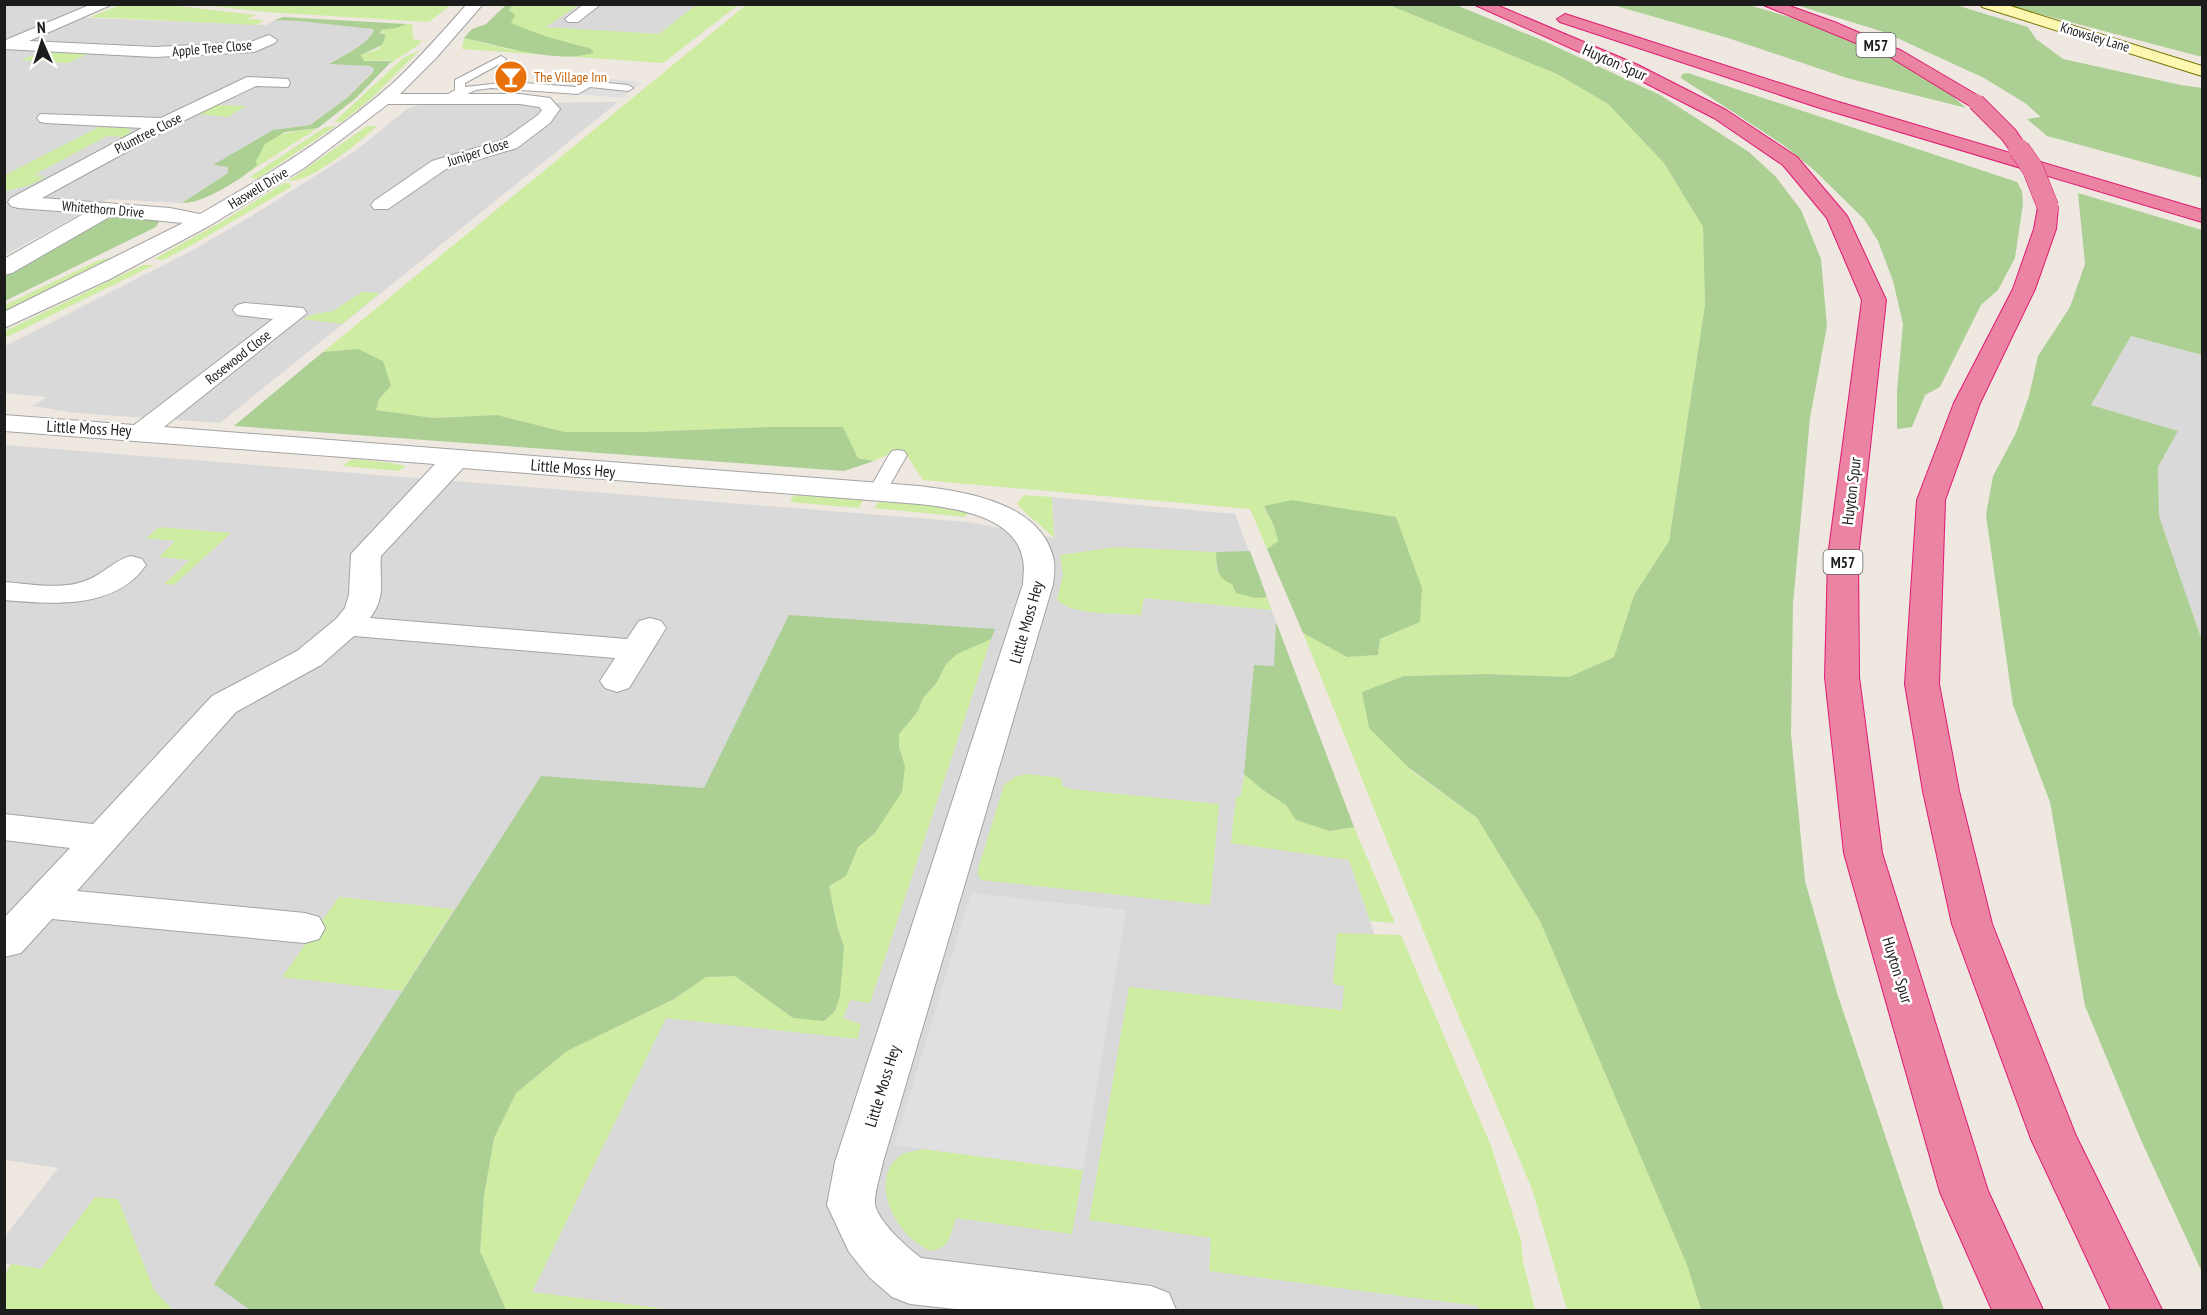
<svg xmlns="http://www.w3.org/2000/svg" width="2207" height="1315" font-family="'PT Sans Narrow',sans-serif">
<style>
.residential{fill:#dad9d9}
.grass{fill:#cfeca3}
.forest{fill:#acd093}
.parking{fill:#e0e0e0}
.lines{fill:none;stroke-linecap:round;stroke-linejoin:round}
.service-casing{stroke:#a3a3a3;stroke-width:2}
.minor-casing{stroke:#a3a3a3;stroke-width:2}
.secondary-casing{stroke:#767600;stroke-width:2}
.motorway-casing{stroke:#e01a73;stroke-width:2}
.service{fill:#fff;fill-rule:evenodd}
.minor{fill:#fff;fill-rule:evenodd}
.secondary{fill:#fdf8b1;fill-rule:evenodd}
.motorway{fill:#eb83a2;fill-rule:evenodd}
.motorway-bridge-far1-casing{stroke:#e01a73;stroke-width:18;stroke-linecap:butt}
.motorway-bridge-casing{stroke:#e01a73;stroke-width:22;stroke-linecap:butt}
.motorway-bridge-far1{stroke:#eb83a2;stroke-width:16}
.motorway-bridge{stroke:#eb83a2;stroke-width:21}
.labels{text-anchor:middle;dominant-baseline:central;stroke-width:5;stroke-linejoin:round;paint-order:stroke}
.far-street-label{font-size:14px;fill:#1c1c1c;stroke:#fff}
.far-food-label{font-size:14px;fill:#c56008;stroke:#fff;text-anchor:start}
.shield{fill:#fff;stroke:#606060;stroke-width:1.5}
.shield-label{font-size:15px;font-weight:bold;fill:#1c1c1c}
.street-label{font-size:16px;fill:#1c1c1c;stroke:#fff}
</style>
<rect width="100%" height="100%" fill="#eee8e1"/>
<!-- residential -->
<path class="residential" d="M5,5h86l-27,12 202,8 9,-5h25l65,8 9,3 -3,5 -12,11 -29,16 40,3 5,3 -28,29 -37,27 -37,5 -59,35 14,2v6l-46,30 -74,-4 -103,56z
M513,5h225l-75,58 -167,-32z
M618,102l-398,321 -144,-10 -44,-7 15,-9 -42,-4v-47l188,-96 57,-33 108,-68 50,-41 16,-4z
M2131,336l71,19v280h-2l-41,-119 -1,-49 20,-36 -88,-26z
M5,445l963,77 86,16 -2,-41 183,17 123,324 -9,22 128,374 58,76h-1530l-1,-36 7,-9 -6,-2v-27l53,-68 -53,-8z"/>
<!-- grass -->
<path class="grass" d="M521,4l58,1 -33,22 113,7 37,-29h42l-75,58 -201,-14 2,-11 44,11 78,6 4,-7c-28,-6 -54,-14 -80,-25l-1,-13 3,-4z
M170,5l86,10 -9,4 17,1 -7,5 -167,-8 30,-12z
M216,5v-1l235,1 -22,17 -164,-10 -55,-6z
M746,5h643l168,69 51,30 56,59 39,64 2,78 -36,236 -35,54 -20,62 -45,20 -83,-3 -82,2 -42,16 48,78 67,48 63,103 147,344 14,45h-134l-35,-121 -92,-217 -137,-339 44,24 31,-2 2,-16 40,-17 -156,-115 10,19 4,15 -11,8 -17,-40 -327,-29 -16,-24 -18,-2 -15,7 -16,-3 -15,-31h-75l-127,5h-76l-68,-17 -63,3 -59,-8 4,-11 12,-13 -33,-37 -35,3z
M406,24h10l-4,1 1,14 9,2c-9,10 -22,14 -31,23l1,-3 -3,-1 -25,1 -2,-2 -1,-4 18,-6 7,-14 -7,-4z
M45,50l47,2 -24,11 -47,-3z
M420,50l-49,49 -29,23h-8l69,-64z
M215,105l31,1 -18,11 -34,-3z
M336,126l-79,53 -7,-2 75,-50z
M367,126h10c-18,16 -66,57 -89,55z
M99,127l28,1 5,3 -9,6 -16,-1 -73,39 13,1 -12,2h10l-18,8 -22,5v-16z
M318,128l-69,44c9,-9 7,-19 15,-28 14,-13 37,-13 54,-16z
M284,183h6l1,4 -97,57 -31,16 -9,-1 69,-38z
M110,258l4,1 -109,53v-7l94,-45z
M143,265h11l-143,70 -6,2v-6z
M362,292l18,1 -38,31 -40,-5 13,-5 18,-3z
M352,459l40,4 14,3 -7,5 -56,-5z
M794,495l69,5 -4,8 -69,-6z
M1024,495l28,2 2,41c-8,-9 -33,-27 -37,-35z
M879,502l44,2 44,9 -2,4 -91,-9z
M159,527l72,6 -57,52 -10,-1 26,-24 -31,-3 16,-16 -29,-3z
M1117,547l99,5 1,20c15,12 30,27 50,25l4,13 -127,-12 -3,17c-20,-2 -72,1 -84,-16l6,-24 -3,-20z
M991,639l-121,364 -20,-3 -7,18 18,6 -3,15 -192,-21 -134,274 142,18h-168l-26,-59 4,-56 10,-57 22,-45 51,-42 107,-52 32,-22 29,-1 58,42 51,-71 -7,-21 -8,-40 17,-10 12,-29 17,-14 30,-67 -6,-19v-13l19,-23 5,-13 14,-16 9,-18 11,-11z
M1028,774l33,4 1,8 8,3 149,15 -9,101 -229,-25 -3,-5v-6l26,-84 11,-8z
M1244,774l19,16 23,15 10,15 34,11 24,-4 41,96 -25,-2 -21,-61 -118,-17 5,-46 5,-1z
M339,897l115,12 -52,82 -120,-14z
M1337,933l64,2 90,211 30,94 2,21 12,49h-56l-1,-4 -269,-35 2,-33 -122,-18 40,-233 213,23 2,-24 -11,-2z
M923,1149l160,21 -11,64 -116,-16c-6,17 -5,30 -26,33 -6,-4 -14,-8 -19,-13 -21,-19 -39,-61 -11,-82 6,-4 15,-5 23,-7z
M95,1197l23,2 36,91 19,20h-168v-36l7,-10 29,5z"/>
<!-- forest -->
<path class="forest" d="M507,4l14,1 -9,1 -3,4 6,5 -4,8c26,11 51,19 79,25l4,5c-40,11 -91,-7 -130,-15l8,-9 14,-5z
M1744,4c71,19 169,52 222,104l-119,-30 -119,-40 -115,-33z
M1389,5h67l88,36 116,54 89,57 27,25 25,33 20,49 6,67 -17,92 -17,186 -2,130 14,147 32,112 107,317h-243l-14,-45 -147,-344 -63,-103 -68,-50 -40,-40 -7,-36 42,-16 82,-2 83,3 45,-20 20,-62 35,-54 36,-236 -2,-78 -39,-64 -56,-59 -51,-30z
M1796,5h160l72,22 8,12 27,20 118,26 21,3v90l-155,-42 -20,-17 14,-2 -16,-14 -41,-25 -100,-46z
M2006,5h196v52z
M283,17l123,7 -10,4 -15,2 -1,3 6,2 -4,10 -21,10 3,6h28l-36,37 -38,30 -33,4 -20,12 -9,17 1,4c-15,14 -55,39 -75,38l46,-30v-6l-15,-2 60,-35 37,-5 37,-27 26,-26 1,-3 -4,-3 -41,-2c15,-9 35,-17 45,-33l-2,-2 -72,-8 -25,-1z
M1688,73l329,109 5,9 1,13 -8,54 -17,32 -17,15 -41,82 -15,8 -13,32 -15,2v-38l6,-67 -10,-43 -15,-40 -14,-22 -50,-49 -32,-26 -101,-66 1,-4z
M2078,193l124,37v125l-71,-19 -40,69 87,26 -20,36 1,49 41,119h2v637l-62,-134 -55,-132 -35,-204 -37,-97 -27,-190 7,-39 23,-43 13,-37 9,-40 32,-49 15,-43z
M117,216l43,4 -4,7 -151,74v-25l93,-54z
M358,349l25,12 8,25 -12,13 -3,11 58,8 63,-3 68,17h76l127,-5h75l15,31 16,3 -30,10 -610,-45 89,-74z
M1291,500l105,17 26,71 -2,34 -40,17 -2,16 -31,2 -44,-24 -36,-84 11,-8 -4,-15 -10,-20z
M1250,551l17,46 -12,1 -19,-5 -4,-9c-16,-6 -15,-17 -16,-32z
M789,615l206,14 -4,10 -34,15 -11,10 -9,18 -14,16 -5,13 -19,23v13l6,19 -3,26 -27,41 -17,14 -12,29 -17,10 8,40 7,21 -4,49 -5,15 -11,10 -31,-3 -58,-42 -29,1 -32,22 -107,52 -51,42 -22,45 -10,57 -4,56 26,59h-256l-36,-26 327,-508 163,12z
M1276,622l78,205 -24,4 -34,-11 -10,-15 -23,-15 -19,-16 10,-109 20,1z"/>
<!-- parking -->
<path class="parking" d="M569,75l73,7 -19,16 -80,-7z
M971,893l155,17 -43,260 -189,-25z"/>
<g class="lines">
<!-- service casing -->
<g class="service-casing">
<path id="service" d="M501,56l5,3 -1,2 -40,22v4l45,-5 66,5 12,-6 40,4 5,3 -5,3 -38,-4 -12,7 -86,-6 -16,2 -25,11h-8v-4l12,-7v-10z
M898,450l6,1 3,4 -21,37 -3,4h-12l-3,-4 21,-37 3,-4z"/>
</g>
<!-- minor casing -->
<g class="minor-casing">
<path id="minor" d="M92,4h21l-84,37 126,6 96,-5 18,-7 8,5 -2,3 -21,9 -99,5 -151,-8v-8l4,-2z
M467,4h16l-46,53 -37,37h120l30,4 10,11 -10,14 -33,25 -71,21 -58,40h-14l-3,-4 3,-4 58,-40 71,-21 35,-25 4,-5 -3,-3 -19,-3h-132l-84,64 -95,58 -99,53 -106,49v-16l179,-89 -72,-7 -99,57 -8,2v-16l81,-46 -67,-5 -7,-2 -3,-4 3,-4 131,-70 -96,-5 -6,-1 -3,-4 3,-4 121,4 86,-41 41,2 2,4 -2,4 -32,-1 -75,36 -139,76 128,10 30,6c67,-38 134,-79 192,-130 27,-25 51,-53 75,-80z
M584,4h17l-23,18h-10l-3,-3z
M245,303l58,5 4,5 -143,114 755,59c47,6 124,17 135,75 1,7 0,16 -1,23l-170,578c-2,10 -9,32 -8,42 3,18 32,43 46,54l230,28 18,7 7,17h-212l-54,-6 -18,-7 -23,-20 -20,-25 -22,-47 8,-43 188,-578c0,-7 2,-16 0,-24 -7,-44 -68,-52 -104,-56l-456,-36 -82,88c-2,24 6,40 -11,62l257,21 12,-18 11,-3 11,3 5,7 -37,60 -12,4 -12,-4 -5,-7 15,-23 -261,-22 -33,29 -85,47 -159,179 228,22 14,4 6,11 -6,11 -14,4 -253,-24 -31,34 -17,4v-39l66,-70 -66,-8v-26l89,10 119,-128 85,-45 39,-32 9,-11 4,-14 2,-40 84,-90 -431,-33v-16l130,10 139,-106 -36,-4 -4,-5 4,-5z
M131,556l11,3 4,6c-31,45 -94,39 -142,35v-18c27,2 60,9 86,-3 15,-7 25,-19 41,-23z"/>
</g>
<!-- secondary casing -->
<g class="secondary-casing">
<path id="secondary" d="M1980,4h24l198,62v10l-220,-69z"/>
</g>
<!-- motorway casing -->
<g class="motorway-casing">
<path id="motorway" d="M1473,4h21l144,61 88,45 71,47 50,59 39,84 -28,257 1,120 23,176 106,338 55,119h-51l-52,-118 -96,-339 -19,-176 3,-120 34,-257 -35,-82 -44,-53 -69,-47 -88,-45z
M1761,4h23l50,18 68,29 80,47 3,4 -3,4h-12l-80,-49z
M1565,14l267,86 370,110v12l-382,-114 -260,-86 -3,-3z
M2048,201l7,2 3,4 -2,22 -21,60 -55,114 -35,97 -6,184 20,107 33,133 84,212 86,174h-51l-80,-171 -79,-215 -29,-133 -18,-107 12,-184 37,-97 59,-114 21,-60 4,-22 3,-4z"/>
</g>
<!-- service -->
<use href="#service" class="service"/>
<!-- minor -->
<use href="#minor" class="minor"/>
<!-- secondary -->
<use href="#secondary" class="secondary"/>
<!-- motorway -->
<use href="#motorway" class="motorway"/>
<!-- motorway-bridge-far1 casing -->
<g class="motorway-bridge-far1-casing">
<path id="motorway-bridge-far1" d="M1976,102l33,33 11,16"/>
</g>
<!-- motorway-bridge casing -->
<g class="motorway-bridge-casing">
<path id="motorway-bridge" d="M2019,149l14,20 15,38"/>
</g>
<!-- motorway-bridge-far1 -->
<use href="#motorway-bridge-far1" class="motorway-bridge-far1"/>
<!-- motorway-bridge -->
<use href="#motorway-bridge" class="motorway-bridge"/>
</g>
<!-- icons -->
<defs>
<g id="bar-disc" transform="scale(1.725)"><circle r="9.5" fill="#e8710a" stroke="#fff"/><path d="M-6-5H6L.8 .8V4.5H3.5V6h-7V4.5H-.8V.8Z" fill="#fff"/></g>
</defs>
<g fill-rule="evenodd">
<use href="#bar-disc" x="511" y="77"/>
</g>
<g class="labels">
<!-- far-street labels -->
<g class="far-street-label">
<text transform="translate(2095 37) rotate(17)">Knowsley Lane</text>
<text transform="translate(212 48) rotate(-5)">Apple Tree Close</text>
<text transform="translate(148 133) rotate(-27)">Plumtree Close</text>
<text transform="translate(478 152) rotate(-18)">Juniper Close</text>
<text transform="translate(258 188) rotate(-31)">Haswell Drive</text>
<text transform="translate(103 209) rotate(5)">Whitethorn Drive</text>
<text transform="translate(238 357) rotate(-38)">Rosewood Close</text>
</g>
<!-- far-food labels -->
<g class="far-food-label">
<text x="534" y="77">The Village Inn</text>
</g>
<!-- shield labels -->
<g class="shield">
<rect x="1856.5" y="33" width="39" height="24" rx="4.5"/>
<rect x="1823.5" y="550" width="39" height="24" rx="4.5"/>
</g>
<g class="shield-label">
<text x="1876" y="45">M57</text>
<text x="1843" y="562">M57</text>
</g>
<!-- street labels -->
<g class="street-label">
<text transform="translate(1615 62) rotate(24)">Huyton Spur</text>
<text transform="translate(89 428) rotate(3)">Little Moss Hey</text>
<text transform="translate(573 468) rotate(5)">Little Moss Hey</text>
<text transform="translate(1851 491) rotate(-83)">Huyton Spur</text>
<text transform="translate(1026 622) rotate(-74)">Little Moss Hey</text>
<text transform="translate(1898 970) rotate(73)">Huyton Spur</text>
<text transform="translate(882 1086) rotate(-73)">Little Moss Hey</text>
</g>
</g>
<!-- border -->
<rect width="2207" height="1315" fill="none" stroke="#1c1c1c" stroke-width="12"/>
<!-- north arrow -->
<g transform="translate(42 42) rotate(357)" stroke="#ffffff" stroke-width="4.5" paint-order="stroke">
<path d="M0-4.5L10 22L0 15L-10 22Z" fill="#1c1c1c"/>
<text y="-9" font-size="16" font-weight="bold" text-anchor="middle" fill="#1c1c1c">N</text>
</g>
</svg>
